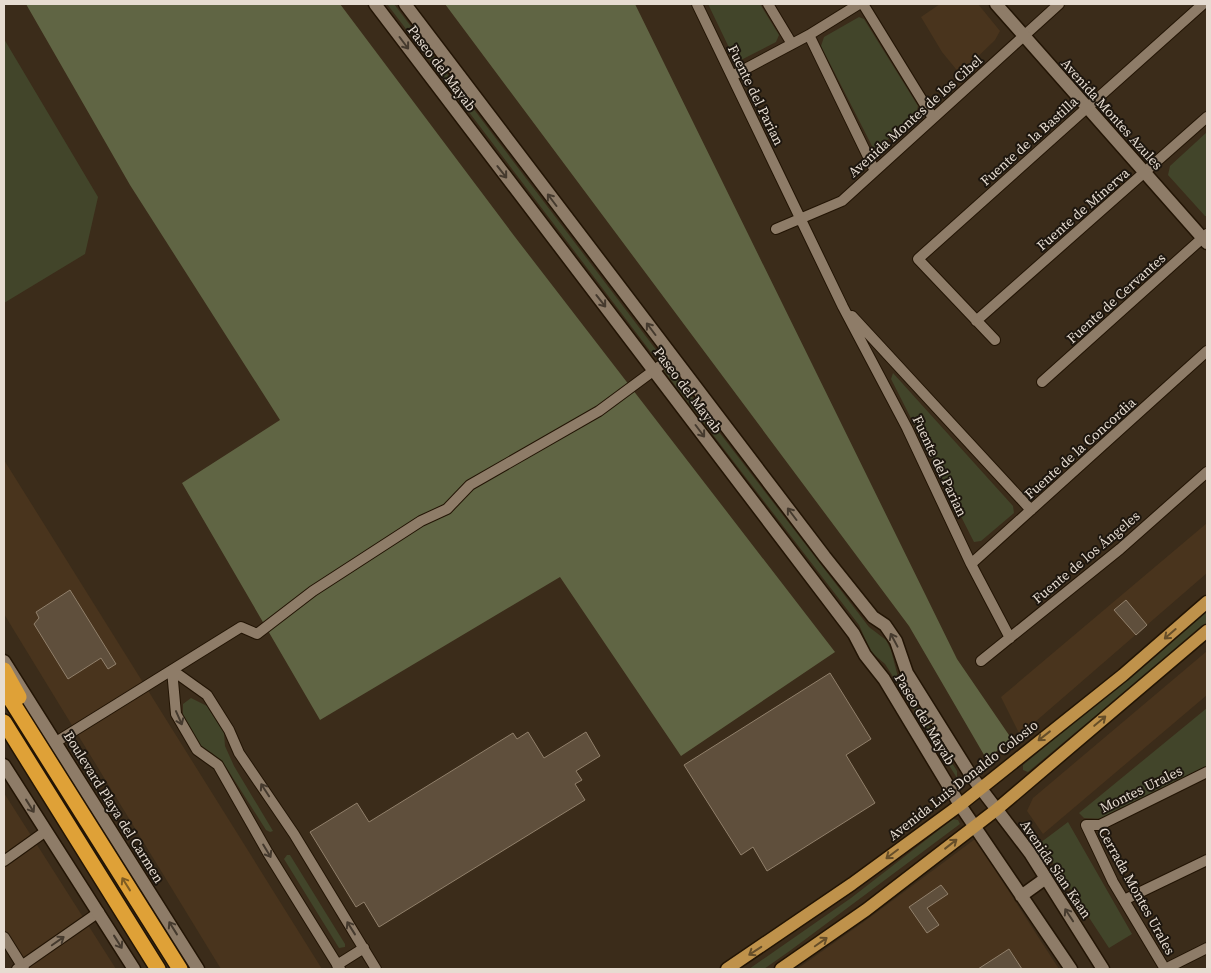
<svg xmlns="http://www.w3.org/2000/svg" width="1211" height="973" font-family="'Source Serif 4',serif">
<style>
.built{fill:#49341d}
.green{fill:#42452a}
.forest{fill:#606544}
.building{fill:#5f4f3c;stroke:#91806b}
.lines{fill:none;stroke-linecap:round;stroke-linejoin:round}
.street-casing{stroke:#221404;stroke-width:12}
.secondary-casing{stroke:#221404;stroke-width:15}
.primary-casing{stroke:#221404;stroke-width:15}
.highway-casing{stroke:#221404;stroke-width:18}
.street{stroke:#8e7c68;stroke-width:10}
.secondary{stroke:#8e7c68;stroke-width:12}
.primary{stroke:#bf924b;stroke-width:12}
.highway{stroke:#dfa137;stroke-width:15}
.oneway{stroke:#453a2e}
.oneway2{stroke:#664e29}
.oneway3{stroke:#7e5c22}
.labels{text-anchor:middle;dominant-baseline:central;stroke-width:4;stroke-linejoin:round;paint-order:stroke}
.street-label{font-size:14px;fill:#e6dcd1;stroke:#1d160e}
</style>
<rect width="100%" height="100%" fill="#3b2c1a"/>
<!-- built -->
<path class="built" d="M940,4h38l22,27 -5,9 -35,34 -18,-22 -21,-35z
M4,460l318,509h-101l-217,-355z
M1207,523v50l-187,162 -19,-38z
M1207,651v44l-164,139 -16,-23 6,-13z
M4,793l112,176h-91l-21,-34z
M975,839l84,130h-262l68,-48z"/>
<!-- green -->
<path class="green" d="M387,4h7l263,347 -1,4h-3z
M708,4h52l19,31 -3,7 -35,18 -7,-2z
M859,17l5,2 54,87 -2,9 -39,34 -5,-3 -51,-100 3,-9z
M4,39l94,158 -13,57 -81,49z
M1207,132v84h-2l-37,-41 2,-9z
M666,367h3l200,260 17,13 5,10 7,27 59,94v7l-72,-114 -14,-12 -12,-27 -195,-254z
M893,373l120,133 1,7 -33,28 -7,1 -83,-163z
M1207,611l-1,13 -178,148 -5,-2v-5z
M191,698l16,8 17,27 1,13 9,20 39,65 -3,1 -4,-2 -40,-63 -14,-14 -12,-6 -17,-27v-16z
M1207,708v61l-100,50 -23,-1 -5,-5z
M953,819l5,1 2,4 -169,126 -27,19h-15l102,-71z
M1068,822l64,112 -23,14 -69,-105z
M287,855h3l55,89v3l-6,1 -55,-89z"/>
<!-- forest -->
<path class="forest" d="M26,4h314l175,233 320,415 -154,104 -121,-179 -240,143 -138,-237 98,-63 -150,-235z
M445,4h190l322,655 54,79 -24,22 -78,-134z"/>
<!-- building -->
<path class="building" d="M70,590l46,74 -8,5 -7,-11 -33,21 -34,-55 5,-6 -3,-6z
M1126,600l21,25 -11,10 -22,-25z
M830,673l41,66 -25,16 29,48 -108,68 -14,-24 -12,8 -57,-90z
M528,732l16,26 42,-26 14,24 -24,15 6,9 -7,4 10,16 -206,127 -15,-25 -8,5 -46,-75 47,-29 12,19 144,-89 4,6z
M941,885l7,9 -21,14 12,17 -12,8 -18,-26z
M1009,949l13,20h-44z"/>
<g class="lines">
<!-- street casing -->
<g class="street-casing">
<path id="street" d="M697,4l146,303 64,121 64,136 39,74
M768,4l24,40
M863,4l70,114
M809,35l66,136
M732,76l77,-41 50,-31
M776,229l66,-28 217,-197
M852,316l179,194
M976,321l231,-204
M995,340l-77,-81 285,-255
M1042,382l165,-148
M971,564l236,-213
M981,661l139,-112 87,-77
M172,670l35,25 22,35 10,23 55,81 82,135
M172,670l4,44 21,36 21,15 50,88 72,116
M56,742l185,-115 16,7 56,-43 108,-70 26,-12 23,-24 129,-74 73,-54
M4,861l42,-30
M1124,900l83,-40
M4,937l20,32
M337,965l27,-17
M17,969l82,-57
M1165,969l-52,-87 -27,-57h14l107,-53
M1165,969l42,-21"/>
</g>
<!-- secondary casing -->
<g class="secondary-casing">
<path id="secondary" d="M375,4l479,630 11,21 19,24 76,126 111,164
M405,4l420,553 48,60 12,8 11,16 11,32 65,104 58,76 73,116
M996,4l211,239
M4,661l194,308
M4,765l130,204
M1021,896l25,-18"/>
</g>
<!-- primary casing -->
<g class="primary-casing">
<path id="primary" d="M727,969l125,-85 108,-79 163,-130 84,-73
M781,969l85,-59 130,-100 211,-179"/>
</g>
<!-- highway casing -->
<g class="highway-casing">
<path id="highway" d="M4,670l15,27
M4,689l176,280
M4,722l154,247"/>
</g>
<!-- street -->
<use href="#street" class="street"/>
<!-- secondary -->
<use href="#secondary" class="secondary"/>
<!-- primary -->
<use href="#primary" class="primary"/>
<!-- highway -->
<use href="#highway" class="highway"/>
</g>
<!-- one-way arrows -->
<defs><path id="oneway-shaft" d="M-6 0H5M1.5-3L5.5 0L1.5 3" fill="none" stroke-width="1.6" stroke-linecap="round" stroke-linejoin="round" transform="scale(1.25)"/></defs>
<g class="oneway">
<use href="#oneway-shaft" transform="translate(404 43) rotate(53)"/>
<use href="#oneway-shaft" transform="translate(502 172) rotate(52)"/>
<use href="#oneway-shaft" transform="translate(552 200) rotate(-127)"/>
<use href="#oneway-shaft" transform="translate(601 301) rotate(52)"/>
<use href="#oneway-shaft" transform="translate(651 329) rotate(-127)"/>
<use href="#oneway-shaft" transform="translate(700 431) rotate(53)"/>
<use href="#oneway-shaft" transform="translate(792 514) rotate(-127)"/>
<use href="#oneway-shaft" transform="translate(894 640) rotate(-118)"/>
<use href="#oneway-shaft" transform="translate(179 718) rotate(66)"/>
<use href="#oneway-shaft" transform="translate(265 790) rotate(-123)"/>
<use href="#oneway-shaft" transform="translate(30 806) rotate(58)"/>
<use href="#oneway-shaft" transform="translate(267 851) rotate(59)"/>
<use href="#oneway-shaft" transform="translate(1069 915) rotate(-123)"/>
<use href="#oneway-shaft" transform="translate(173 928) rotate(-122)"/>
<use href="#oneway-shaft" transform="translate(351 928) rotate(-122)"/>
<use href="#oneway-shaft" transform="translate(58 941) rotate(-35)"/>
<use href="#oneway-shaft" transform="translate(118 942) rotate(58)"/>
</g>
<g class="oneway2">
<use href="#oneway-shaft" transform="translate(1170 634) rotate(139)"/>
<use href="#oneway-shaft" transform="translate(1100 721) rotate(-40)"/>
<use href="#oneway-shaft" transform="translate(1044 736) rotate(142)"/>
<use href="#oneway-shaft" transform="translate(951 844) rotate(-38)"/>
<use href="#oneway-shaft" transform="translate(892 854) rotate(143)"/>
<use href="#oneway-shaft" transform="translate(821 942) rotate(-35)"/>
<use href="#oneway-shaft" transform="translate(755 951) rotate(147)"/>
</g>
<use class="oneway3" href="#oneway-shaft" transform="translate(126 884) rotate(-122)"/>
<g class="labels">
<!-- street labels -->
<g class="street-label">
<text transform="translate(442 68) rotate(53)">Paseo del Mayab</text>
<text transform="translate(756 95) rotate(64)">Fuente del Parian</text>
<text transform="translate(1112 114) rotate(48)">Avenida Montes Azules</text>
<text transform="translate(915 116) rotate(-42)">Avenida Montes de los Cibel</text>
<text transform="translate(1029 141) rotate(-42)">Fuente de la Bastilla</text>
<text transform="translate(1083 209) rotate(-41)">Fuente de Minerva</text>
<text transform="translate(1116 298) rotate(-42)">Fuente de Cervantes</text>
<text transform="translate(688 390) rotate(53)">Paseo del Mayab</text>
<text transform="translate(1080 448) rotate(-42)">Fuente de la Concordia</text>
<text transform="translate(940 466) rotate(65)">Fuente del Parian</text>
<text transform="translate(1086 557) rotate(-40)">Fuente de los Ángeles</text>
<text transform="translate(925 719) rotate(59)">Paseo del Mayab</text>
<text transform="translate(963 780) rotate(-38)">Avenida Luis Donaldo Colosio</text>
<text transform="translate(1141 789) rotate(-26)">Montes Urales</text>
<text transform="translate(114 807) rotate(58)">Boulevard Playa del Carmen</text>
<text transform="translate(1056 869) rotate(56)">Avenida Sian Kaan</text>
<text transform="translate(1137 891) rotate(61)">Cerrada Montes Urales</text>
</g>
</g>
<!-- border -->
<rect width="1211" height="973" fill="none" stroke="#e6dcd1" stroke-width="10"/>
</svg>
